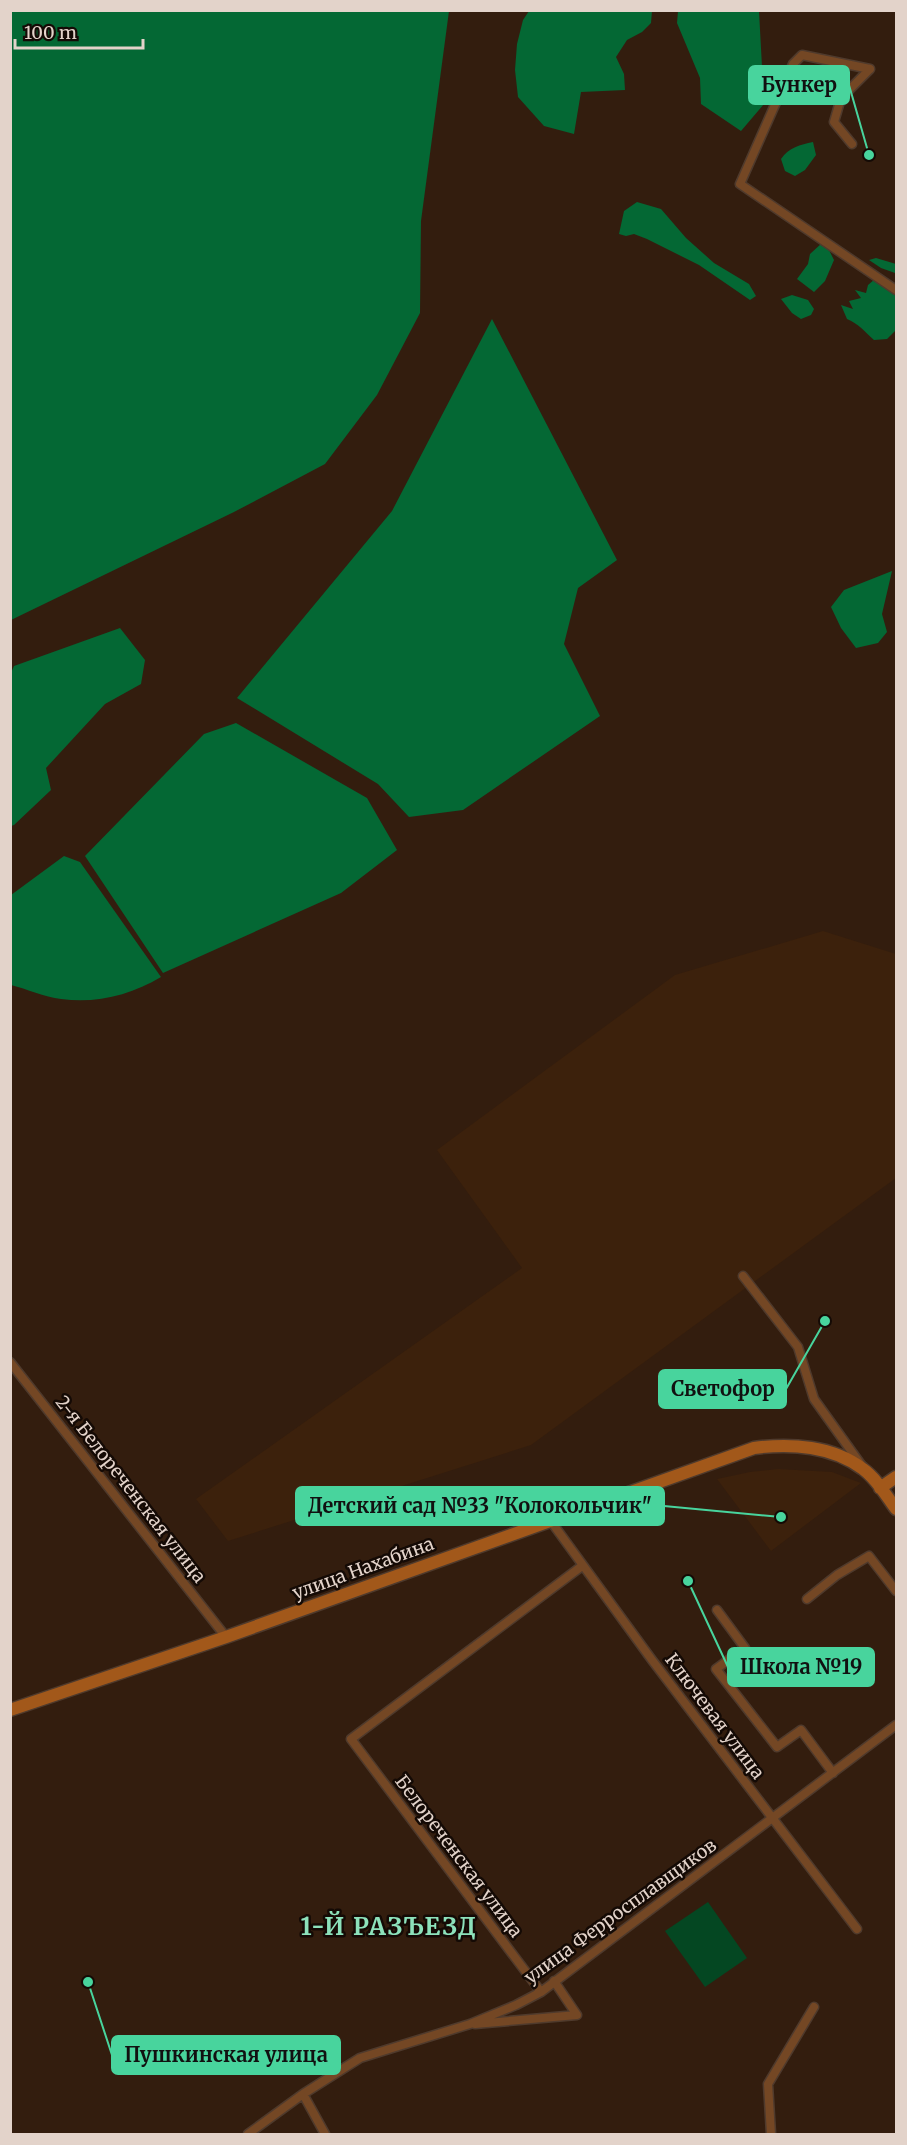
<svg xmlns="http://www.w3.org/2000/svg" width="907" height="2145" font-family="Merriweather,serif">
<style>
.built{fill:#3c210c}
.green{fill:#044722}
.forest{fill:#046834}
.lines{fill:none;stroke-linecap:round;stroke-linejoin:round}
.street-casing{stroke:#4f3a2c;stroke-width:11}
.secondary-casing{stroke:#4f3a2c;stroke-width:15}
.street{stroke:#744724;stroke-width:8}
.secondary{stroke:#a2581a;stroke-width:12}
.labels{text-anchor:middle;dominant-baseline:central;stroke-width:5;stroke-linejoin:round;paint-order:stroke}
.street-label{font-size:18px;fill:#e3d3ca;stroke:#140a05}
.district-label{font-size:24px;font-weight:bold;letter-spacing:1.5px;fill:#8de2bb;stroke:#140a05}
.leader{fill:none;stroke:#48d49d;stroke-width:2}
.callout-dot{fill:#48d49d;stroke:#140a05;stroke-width:2}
.callout{fill:#48d49d;stroke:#48d49d;stroke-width:2}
.callout-label{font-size:20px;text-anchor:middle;font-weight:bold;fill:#111}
</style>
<rect width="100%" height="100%" fill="#331d0e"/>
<!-- built -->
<path class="built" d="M823,931l73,23v224l-365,267 -303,96 -32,-42 326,-231 -85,-118 238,-175z
M778,1469l54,3 29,11 -90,68 -54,-72 33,-7z"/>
<!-- green -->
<path class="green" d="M708,1902l39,56 -42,29 -40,-56z"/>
<!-- forest -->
<path class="forest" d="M11,10l438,1 -28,210 -1,92 -43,82 -52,69 -91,48 -223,108z
M529,11h123l-1,12 -9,9 -15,8 -11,17 8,17 1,16 -44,2 -7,42 -30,-8 -26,-29 -3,-27 2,-26 6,-24z
M678,11h81l5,93 -23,27 -40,-27 -1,-26 -23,-55z
M813,142l3,13 -11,15 -10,6 -10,-5 -4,-12c8,-12 19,-14 32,-17z
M637,202l24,7 25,29 28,25 35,21 7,12 -6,4 -51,-35 -52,-26 -13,-5 -8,2 -7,-2 5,-23z
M822,243l7,7 5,10 -9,21 -11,11 -17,-13 11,-15 2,-10z
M876,258l20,6v19l-1,-10 -14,-5 -12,-8z
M875,279l21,14v37l-9,9 -13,1c-10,-9 -15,-16 -27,-21l-6,-14 12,4 -4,-8 12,-3 -6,-8 11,3 2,-8z
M792,295l16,5 6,9 -3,6 -10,4 -9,-6 -11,-14z
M492,319l125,241 -39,28 -14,56 36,72 -137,94 -54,7 -31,-33 -141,-86 155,-187z
M892,571l-10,43 5,18 -9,11 -22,5 -15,-20 -10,-21 13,-17z
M120,628l25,32 -4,24 -36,20 -59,64 5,22 -37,35 -3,1 -1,-151 4,-9z
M236,723l131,75 30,52 -56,43 -178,80 -78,-117 119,-122z
M64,856l16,6 81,115c-30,18 -65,27 -100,22 -17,-2 -34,-10 -50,-14v-90z"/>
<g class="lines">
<!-- street casing -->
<g class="street-casing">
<path id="street" d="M870,69l-68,-14 -9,9 -53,120 156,106
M852,144l-18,-22 7,-24 29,-29
M743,1276l55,71 16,52 48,67
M10,1362l216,275
M550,1520l102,140 205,269
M807,1599l30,-24 32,-19 27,35
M717,1610l28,38 -29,21 61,78 24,-17 32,43
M541,1992l-190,-253 231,-173
M475,2024l102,-9 -23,-34
M303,2094l22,40
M248,2134l55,-40 57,-36 110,-34 46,-19 25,-13 355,-267
M771,2134l-3,-50 46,-77"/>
</g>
<!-- secondary casing -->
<g class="secondary-casing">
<path id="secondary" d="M880,1488l16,-11
M10,1710l216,-73 528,-189c37,-5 79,-2 109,21 14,10 24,28 33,40"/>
</g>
<!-- street -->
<use href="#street" class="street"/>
<!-- secondary -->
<use href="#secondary" class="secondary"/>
</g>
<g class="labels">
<!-- street labels -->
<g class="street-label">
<text transform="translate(131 1489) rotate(52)">2-я Белореченская улица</text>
<text transform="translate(363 1568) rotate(-20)">улица Нахабина</text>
<text transform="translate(715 1716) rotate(53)">Ключевая улица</text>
<text transform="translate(459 1856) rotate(53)">Белореченская улица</text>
<text transform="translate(620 1911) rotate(-36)">улица Ферросплавщиков</text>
</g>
<!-- district labels -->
<g class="district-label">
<text x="389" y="1926">1-Й РАЗЪЕЗД</text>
</g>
</g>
<!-- callouts -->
<path class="leader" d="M869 155L849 85M825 1321L786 1389M781 1517L664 1506M688 1581L728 1667M88 1982L112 2055"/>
<g class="callout-dot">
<circle cx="869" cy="155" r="6"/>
<circle cx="825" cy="1321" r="6"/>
<circle cx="781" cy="1517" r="6"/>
<circle cx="688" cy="1581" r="6"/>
<circle cx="88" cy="1982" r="6"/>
</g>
<g class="callout">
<rect x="749" y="66" width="100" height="38" rx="6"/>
<rect x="659" y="1370" width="127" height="38" rx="6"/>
<rect x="296" y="1487" width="368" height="38" rx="6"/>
<rect x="728" y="1648" width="146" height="38" rx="6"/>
<rect x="112" y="2036" width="228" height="38" rx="6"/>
</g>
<g class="callout-label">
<text x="799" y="92">Бункер</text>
<text x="723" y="1396">Светофор</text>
<text x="480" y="1513">Детский сад №33 "Колокольчик"</text>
<text x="801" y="1674">Школа №19</text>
<text x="226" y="2062">Пушкинская улица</text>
</g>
<!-- border -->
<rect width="907" height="2145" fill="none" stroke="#e3d3ca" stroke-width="24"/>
<!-- scale -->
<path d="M15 39v9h128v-9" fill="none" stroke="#e3d3ca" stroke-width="3"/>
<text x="24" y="39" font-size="18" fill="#e3d3ca" stroke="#140a05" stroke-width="4.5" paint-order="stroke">100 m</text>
</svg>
